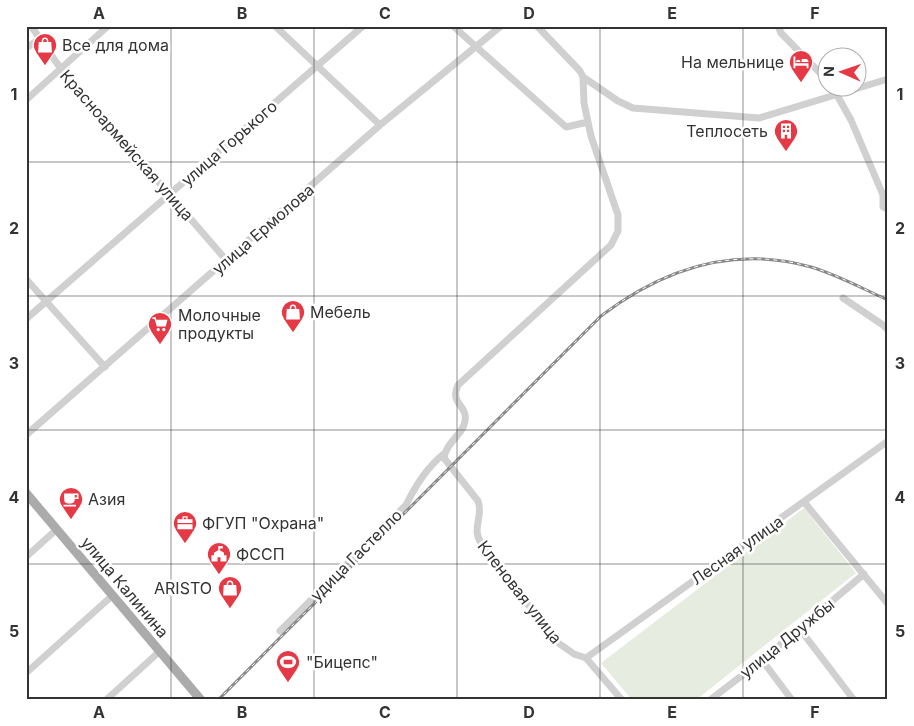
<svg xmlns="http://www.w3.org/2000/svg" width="914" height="726" font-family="Inter,sans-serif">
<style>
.green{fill:#e6ecdf}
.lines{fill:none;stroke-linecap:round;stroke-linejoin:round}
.minor{stroke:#d0d0d0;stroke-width:7}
.major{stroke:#ababab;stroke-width:9}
.rail-casing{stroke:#888;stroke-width:3}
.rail{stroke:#fff;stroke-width:1;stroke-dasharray:4;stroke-linecap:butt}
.grid{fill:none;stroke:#333;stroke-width:1;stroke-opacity:0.55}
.labels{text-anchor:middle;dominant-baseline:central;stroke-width:5;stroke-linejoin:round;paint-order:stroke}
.poi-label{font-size:16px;fill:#333;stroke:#fff;text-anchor:start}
.street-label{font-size:16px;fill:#333;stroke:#fff}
.neatline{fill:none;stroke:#333;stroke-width:2}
.grid-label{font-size:16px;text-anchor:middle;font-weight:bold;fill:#333}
</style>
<rect width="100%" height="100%" fill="#fff"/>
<!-- green -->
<path class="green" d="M804,508l52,65 -160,127h-64l-31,-37z"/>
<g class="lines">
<!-- minor -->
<path class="minor" d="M31,26l30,43 166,192
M275,26l105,99
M453,26l113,101 22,-5
M537,26l43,45 3,6 1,26 7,33 27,79v16l-7,14 -153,140c-9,19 10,20 7,36 -2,14 -19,21 -21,37l34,43c6,15 -7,27 3,42l76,99 17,12 12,4 36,42
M778,26l3,7 45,46
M26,48l14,-9
M583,77l35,24 15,7 126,10 129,-39
M833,88l18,32 32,75v12l5,2
M26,100l82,-74
M26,279l79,88
M843,298l40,27 5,5
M26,319l337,-293
M26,435l354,-310 121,-99
M804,502l84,102
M26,557l31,-28
M799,628l55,72
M280,631l126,-126c10,-20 21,-38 39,-52
M586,658l302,-217
M762,660l30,40
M26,673l87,-78
M106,700l54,-49
M710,700l52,-40 102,-86"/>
<!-- major -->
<path class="major" d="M26,493l175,207"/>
<!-- rail casing -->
<g class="rail-casing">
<path id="rail" d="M218,700l383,-384c62,-47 132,-71 210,-49 27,8 52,22 77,33"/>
</g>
<!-- rail -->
<use href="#rail" class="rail"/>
</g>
<!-- grid -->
<path class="grid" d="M171,26v674M314,26v674M457,26v674M600,26v674M743,26v674M26,162h862M26,296h862M26,430h862M26,564h862"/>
<!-- icons -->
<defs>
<g id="shop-pin" transform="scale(1.25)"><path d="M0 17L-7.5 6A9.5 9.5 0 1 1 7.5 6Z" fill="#e63946" stroke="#fff"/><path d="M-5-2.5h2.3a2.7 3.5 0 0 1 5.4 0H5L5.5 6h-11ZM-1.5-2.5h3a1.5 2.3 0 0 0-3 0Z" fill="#fff"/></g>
<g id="hotel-pin" transform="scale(1.25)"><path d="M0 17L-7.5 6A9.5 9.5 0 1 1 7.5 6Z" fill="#e63946" stroke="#fff"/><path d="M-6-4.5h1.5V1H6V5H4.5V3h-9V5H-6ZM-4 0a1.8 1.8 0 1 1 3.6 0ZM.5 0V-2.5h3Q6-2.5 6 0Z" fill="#fff"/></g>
<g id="building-pin" transform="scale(1.25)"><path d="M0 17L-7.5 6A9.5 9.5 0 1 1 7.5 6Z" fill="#e63946" stroke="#fff"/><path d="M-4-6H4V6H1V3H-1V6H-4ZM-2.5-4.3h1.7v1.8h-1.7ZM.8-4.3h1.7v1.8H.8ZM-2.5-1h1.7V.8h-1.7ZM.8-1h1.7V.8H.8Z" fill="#fff"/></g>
<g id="supermarket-pin" transform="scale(1.25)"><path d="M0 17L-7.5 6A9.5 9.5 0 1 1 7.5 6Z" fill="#e63946" stroke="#fff"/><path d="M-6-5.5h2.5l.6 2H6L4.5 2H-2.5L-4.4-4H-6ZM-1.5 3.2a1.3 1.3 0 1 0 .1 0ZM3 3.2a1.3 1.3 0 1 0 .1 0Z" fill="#fff"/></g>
<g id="cafe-pin" transform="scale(1.25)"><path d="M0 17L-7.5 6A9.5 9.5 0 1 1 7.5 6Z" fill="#e63946" stroke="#fff"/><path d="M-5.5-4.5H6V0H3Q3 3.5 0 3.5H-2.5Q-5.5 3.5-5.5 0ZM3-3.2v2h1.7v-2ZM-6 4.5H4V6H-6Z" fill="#fff"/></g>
<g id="office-pin" transform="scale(1.25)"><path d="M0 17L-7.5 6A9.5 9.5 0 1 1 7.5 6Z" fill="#e63946" stroke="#fff"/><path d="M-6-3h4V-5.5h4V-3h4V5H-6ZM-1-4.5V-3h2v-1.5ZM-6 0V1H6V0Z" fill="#fff"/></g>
<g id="civic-pin" transform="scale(1.25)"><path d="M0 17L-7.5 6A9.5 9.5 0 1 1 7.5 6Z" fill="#e63946" stroke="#fff"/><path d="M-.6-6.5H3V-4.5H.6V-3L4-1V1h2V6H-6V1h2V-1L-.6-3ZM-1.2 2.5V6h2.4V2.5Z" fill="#fff"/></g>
<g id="stadium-pin" transform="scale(1.25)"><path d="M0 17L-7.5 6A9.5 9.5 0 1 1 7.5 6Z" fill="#e63946" stroke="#fff"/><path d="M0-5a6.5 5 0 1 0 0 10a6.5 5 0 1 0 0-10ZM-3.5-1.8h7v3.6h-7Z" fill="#fff"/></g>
</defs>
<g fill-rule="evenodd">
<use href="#shop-pin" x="45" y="45"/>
<use href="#hotel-pin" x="801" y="62"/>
<use href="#building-pin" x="786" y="131"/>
<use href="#shop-pin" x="293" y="312"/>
<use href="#supermarket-pin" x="160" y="324"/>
<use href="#cafe-pin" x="71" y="499"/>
<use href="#office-pin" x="185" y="523"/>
<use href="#civic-pin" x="219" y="554"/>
<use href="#shop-pin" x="230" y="588"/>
<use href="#stadium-pin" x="288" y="662"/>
</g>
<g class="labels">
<!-- poi labels -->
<g class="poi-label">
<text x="62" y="45">Все для дома</text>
<text x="784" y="62" text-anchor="end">На мельнице</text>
<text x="768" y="131" text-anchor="end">Теплосеть</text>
<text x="310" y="312">Мебель</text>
<text x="178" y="315">Молочные<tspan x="178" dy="18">продукты</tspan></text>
<text x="88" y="499">Азия</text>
<text x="202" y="523">ФГУП "Охрана"</text>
<text x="236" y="554">ФССП</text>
<text x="212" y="588" text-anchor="end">ARISTO</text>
<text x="306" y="662">"Бицепс"</text>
</g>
<!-- street labels -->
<g class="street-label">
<text transform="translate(229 143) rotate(-41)">улица Горького</text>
<text transform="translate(127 145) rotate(49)">Красноармейская улица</text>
<text transform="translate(263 229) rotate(-41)">улица Ермолова</text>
<text transform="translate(737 550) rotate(-35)">Лесная улица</text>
<text transform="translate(356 555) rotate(-45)">удица Гастелло</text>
<text transform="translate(125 587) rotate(50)">улица Калинина</text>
<text transform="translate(520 592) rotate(52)">Кленовая улица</text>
<text transform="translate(787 638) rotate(-39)">улица Дружбы</text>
</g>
</g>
<!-- border -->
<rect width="914" height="726" fill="none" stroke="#ffffff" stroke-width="55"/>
<!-- north arrow -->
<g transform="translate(842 72) rotate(272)"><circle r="24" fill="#ffffff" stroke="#adadad"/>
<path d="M0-4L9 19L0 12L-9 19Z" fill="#e63946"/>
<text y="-8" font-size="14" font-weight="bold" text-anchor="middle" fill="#333333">N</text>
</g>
<rect x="28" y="28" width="858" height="670" class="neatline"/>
<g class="grid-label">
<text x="99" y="19">A</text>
<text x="242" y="19">B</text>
<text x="385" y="19">C</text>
<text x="529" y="19">D</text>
<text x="672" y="19">E</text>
<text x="815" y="19">F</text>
<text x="14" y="100">1</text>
<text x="900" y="100">1</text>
<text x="14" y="234">2</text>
<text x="900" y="234">2</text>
<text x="14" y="369">3</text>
<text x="900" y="369">3</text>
<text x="14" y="503">4</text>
<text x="900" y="503">4</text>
<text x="14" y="637">5</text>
<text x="900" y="637">5</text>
<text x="99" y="718">A</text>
<text x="242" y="718">B</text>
<text x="385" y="718">C</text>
<text x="529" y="718">D</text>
<text x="672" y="718">E</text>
<text x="815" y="718">F</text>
</g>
</svg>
